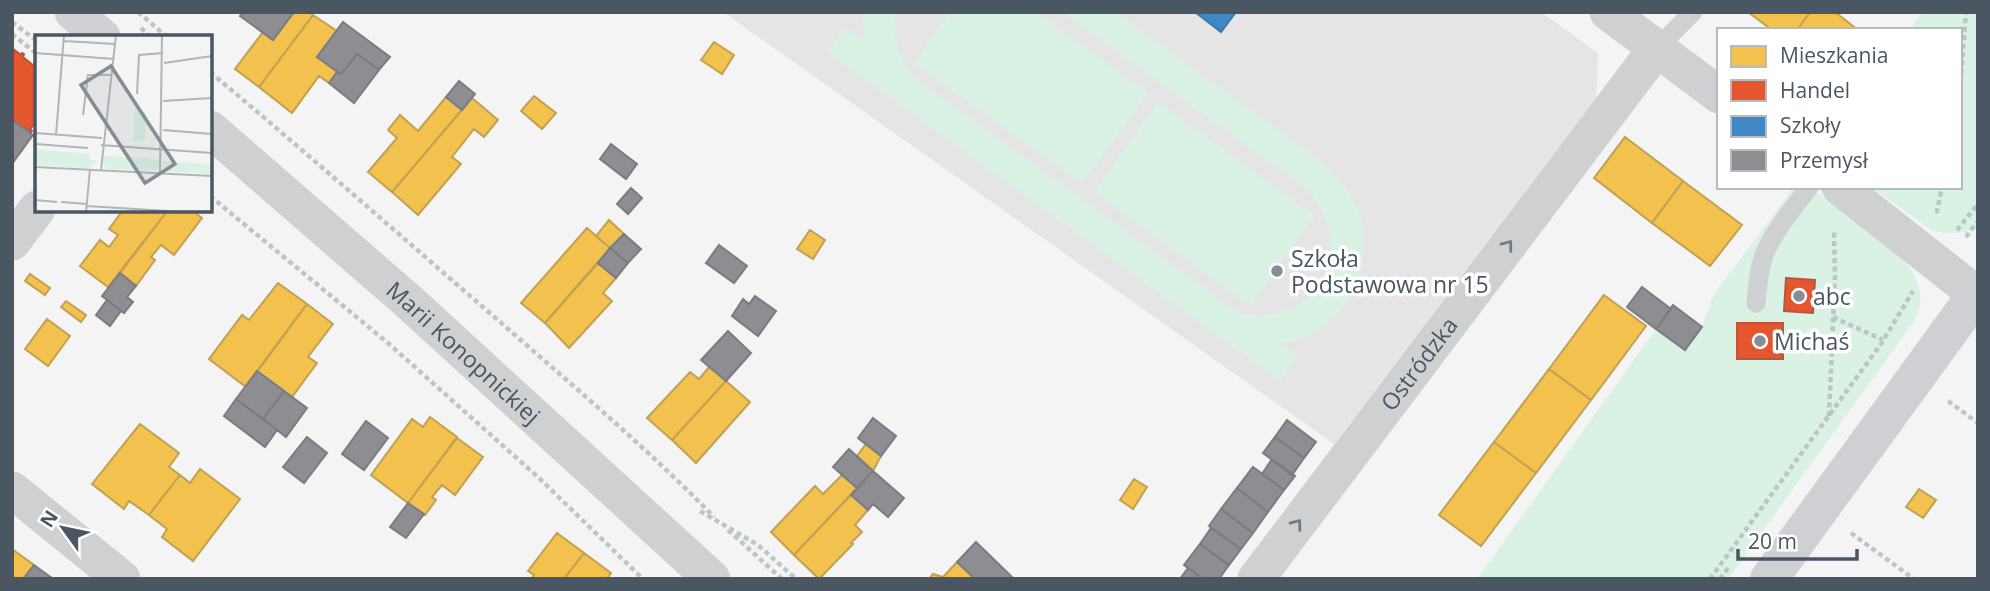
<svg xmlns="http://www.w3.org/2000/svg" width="1990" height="591" font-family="'Open Sans',sans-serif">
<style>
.education{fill:#e6e5e6}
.green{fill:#d9f2e3}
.homes{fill:#f2c14e;stroke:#c0a154;stroke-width:2}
.shops{fill:#e4572e;stroke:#b6573d;stroke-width:2}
.schools{fill:#3f88c5;stroke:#4279a7;stroke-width:2}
.industry{fill:#8d8d92;stroke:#797c83;stroke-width:2}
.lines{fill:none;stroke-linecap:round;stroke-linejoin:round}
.path{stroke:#bcc7c4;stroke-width:4.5;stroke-dasharray:5 3.5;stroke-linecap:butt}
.lane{stroke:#ced0d2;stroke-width:19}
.street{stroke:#ced0d2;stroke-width:37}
.secondary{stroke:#ced0d4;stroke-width:38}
.oneway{stroke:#727b83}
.poi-dot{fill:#868d94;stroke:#fff;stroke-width:2.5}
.labels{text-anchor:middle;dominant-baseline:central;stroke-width:7;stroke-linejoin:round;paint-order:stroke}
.poi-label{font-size:23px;fill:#4a5661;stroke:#fff;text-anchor:start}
.street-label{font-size:23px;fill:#4a5661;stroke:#fff}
.inset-road{fill:none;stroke:#b0b5b9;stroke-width:2}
.view{fill:#868d94;fill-opacity:0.15;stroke:#868d94;stroke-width:3.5}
.inset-edge{fill:none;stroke:#4a5661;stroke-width:3.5}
</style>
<rect width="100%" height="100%" fill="#f4f4f4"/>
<!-- education -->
<path class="education" d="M727,12h814l57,41 -2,45 -262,346 -608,-430z"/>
<!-- green -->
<path class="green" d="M863,12h33c-4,26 2,44 18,65l325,236c77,18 124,-66 66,-125l-243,-176h54l205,149c16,15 31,31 38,52 18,57 -17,124 -79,130l18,13 -18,25 -453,-329 18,-25 19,13z
M950,12h86l112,81 -66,91 -168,-121z
M1922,12h56v215c-15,7 -30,8 -45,4l-62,-44h89v-157h-50z
M1158,102l157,114 -65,90 -156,-114z
M1794,187h16l88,67c19,19 31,44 15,69l-185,256h-251l179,-250 30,21 16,-24 12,-32z"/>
<!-- homes -->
<path class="homes" d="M294,12h16l3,3 -54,72 -24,-18 28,-37 10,8z
M1748,12h62l-13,18h-25z
M1810,12h25l23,18h-61z
M313,15l24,16 -20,26 20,15 -8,11 -10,-7 -27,37 -33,-26z
M714,42l20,13 -12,19 -21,-14z
M534,96l22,17 -14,16 -21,-18z
M446,97l16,13 -70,82 -24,-20 29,-34 -9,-8 12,-15 18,16z
M472,98l26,22 -14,17 -10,-8 -22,28 9,7 -43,51 -26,-23z
M1625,137l58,44 -31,42 -58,-45z
M1683,181l59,44 -32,41 -58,-43z
M123,210h45l-60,77 -28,-21 20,-26 9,7 9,-12 -9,-6z
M168,210h23l11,8 -28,37 -13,-10 -10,12 4,3 -19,26 -16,-13z
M609,220l15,14 -14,14 -14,-12z
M587,228l23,20 -65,75 -24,-20z
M810,230l15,10 -12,19 -16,-10z
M598,263l18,15 -13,15 9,8 -43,47 -24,-25z
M30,274l20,14 -5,7 -20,-14z
M278,283l29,21 -61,83 -37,-28 33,-44 7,5z
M1604,295l42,31 -55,74 -42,-31z
M66,301l20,14 -5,7 -20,-15z
M307,304l26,20 -25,33 9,6 -25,34 -35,-26z
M47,319l23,17 -22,30 -23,-17z
M710,366l16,15 -54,59 -25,-22 43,-46 9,7z
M1549,369l42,31 -55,73 -42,-31z
M726,381l24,21 -54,61 -24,-23z
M430,417l27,20 -49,66 -37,-28 41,-56 11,8z
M140,424l39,29 -10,14 11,8 -31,40 -20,-14 -5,8 -32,-25z
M457,438l26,19 -28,38 -13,-10 -10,12 4,3 -11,15 -17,-12z
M1494,442l42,31 -55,73 -42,-31z
M866,444l15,12 -8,15 -16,-15z
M200,469l40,30 -47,62 -31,-24 5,-8 -18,-14 31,-40 10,8z
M842,475l15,13 -63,67 -23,-23 44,-46 8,8z
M1134,479l13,8 -14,22 -13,-9z
M1919,489l17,11 -13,18 -17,-11z
M851,495l17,15 -13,15 7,7 -11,11 2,1 -34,35 -25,-24z
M557,533l27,20 -20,26h-33l3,-4 -6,-4z
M12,549l22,16 -11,14h-11z
M584,553l27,20 -4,6h-43z
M957,562l18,17h-46l4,-5 10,3z"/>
<!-- shops -->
<path class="shops" d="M12,48l9,7 1,-2 2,1 -1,3 11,9 3,-2v57l-7,8 2,2 -2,2 -18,-13z
M1786,278l29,2 -2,33 -29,-2z
M1737,323h46v36h-46z"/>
<!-- schools -->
<path class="schools" d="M1195,12h41l-15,20z"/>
<!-- industry -->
<path class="industry" d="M243,12h51l-21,28 -33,-24z
M343,22l47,35 -11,13 -22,-16 -16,20 -24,-17z
M357,54l22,16 -25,33 -25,-20 8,-11 4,2z
M459,81l16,13 -13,16 -16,-13z
M12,120l21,15 -21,29z
M611,144l26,20 -11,15 -26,-20z
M631,188l11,10 -14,16 -11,-10z
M624,234l17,15 -13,14 -18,-15z
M719,245l28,21 -13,17 -28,-20z
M610,248l18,15 -12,15 -18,-15z
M120,273l16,13 -9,11 6,5 -9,11 -22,-17z
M1642,287l29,22 -15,20 -29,-22z
M755,296l21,15 -18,25 -26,-20 11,-17 6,5z
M107,300l14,11 -11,15 -14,-11z
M1673,305l29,22 -17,23 -29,-21z
M728,331l23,22 -25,28 -25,-21z
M257,371l27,20 -21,28 -27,-20z
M284,391l23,17 -21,29 -23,-18z
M236,399l41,31 -12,17 -41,-31z
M873,418l23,18 -15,20 -23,-18z
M1287,420l29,22 -12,16 -29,-21z
M366,421l22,17 -24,32 -22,-16z
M307,437l20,16 -23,30 -21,-16z
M1275,437l29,21 -12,17 -29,-22z
M849,449l24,22 -16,17 -24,-21z
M1272,459l23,17 -11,14 -22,-16z
M1253,467l31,23 -16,22 -31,-24z
M873,471l31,27 -16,19 -15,-13 -5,6 -17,-15z
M1237,488l31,24 -15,21 -32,-24z
M408,503l16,11 -18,24 -16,-11z
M1221,509l32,24 -12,16 -32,-23z
M1211,528l30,21 -12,16 -29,-21z
M976,542l36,35 -2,2h-35l-18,-17z
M1200,544l29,21 -10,14h-16l-19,-14z
M34,565l18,13 -1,1h-28z
M1188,568l15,11h-23z"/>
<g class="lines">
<!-- path -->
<path class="path" d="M138,12l29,25
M12,22l25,19
M141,28l10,9
M12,34l25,20
M210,72c98,82 193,166 289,249 73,64 148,127 215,196
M1960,91l6,-79
M210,196l178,147 151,135 104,101
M1938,213l-1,-2 5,-24
M1957,230l21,-26
M1966,237l12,-16
M1833,317l50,23
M1948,401l30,22
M1829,416l6,-140 -1,-44
M700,511l58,34 38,34
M728,530l54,49
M1851,533l63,46
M1710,579l171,-235 32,-53
M1720,579l10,-14"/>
<!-- lane -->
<path class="lane" d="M1657,48l36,-36
M1756,303c2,-17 2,-34 9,-50 10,-24 29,-45 44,-66"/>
<!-- street -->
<g class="street">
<path d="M73,12l29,25"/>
<path d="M1608,12l111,83"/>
<path id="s1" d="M210,129l198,172 304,278"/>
<path d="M1840,187l136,107"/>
<path d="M12,242l25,-33"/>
<path d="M12,490l110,89"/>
<path id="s2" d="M1256,579l401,-531"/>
</g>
<!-- secondary -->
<path class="secondary" d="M1769,579l209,-287"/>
</g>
<!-- one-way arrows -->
<defs><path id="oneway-chevron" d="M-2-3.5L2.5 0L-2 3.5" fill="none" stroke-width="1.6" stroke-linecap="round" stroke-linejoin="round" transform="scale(1.75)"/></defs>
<g class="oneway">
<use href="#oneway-chevron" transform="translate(1508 245) rotate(-53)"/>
<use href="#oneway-chevron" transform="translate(1297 524) rotate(-53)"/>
</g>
<!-- markers -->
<g class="poi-dot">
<circle cx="1277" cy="271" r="7"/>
<circle cx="1799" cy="296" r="7"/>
<circle cx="1760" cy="341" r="7"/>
</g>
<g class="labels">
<!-- poi labels -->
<g class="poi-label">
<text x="1291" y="258">Szkoła<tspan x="1291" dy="26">Podstawowa nr 15</tspan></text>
<text x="1813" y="296">abc</text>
<text x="1774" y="341">Michaś</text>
</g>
<!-- street labels -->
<g class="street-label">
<text stroke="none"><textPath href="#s1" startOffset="338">Marii Konopnickiej</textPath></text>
<text stroke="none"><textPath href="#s2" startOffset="270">Ostródzka</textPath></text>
</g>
</g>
<!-- overview -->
<g transform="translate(35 35)">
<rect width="177" height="177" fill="#f4f4f4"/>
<path d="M100,73l11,5 -1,25 -5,4 -7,-1zM0,114l55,5v6l7,1 -8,7 -54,-3zM69,121l44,2 12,3 -2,9 -50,-1 -6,-5zM127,126l50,3v10l-49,-3z" fill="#d9f2e3"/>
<path class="inset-road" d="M29,6l51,3M0,18l79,6M129,28l48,-7M102,59l2,-39 24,-2M128,66l49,-3M48,80l5,-40h24M128,95l49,4M0,98l67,5M21,100l8,-100M0,109l53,4M66,110l111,8M0,132l177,9M66,135l15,-135M125,138l2,-138M0,165l22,2M26,167l26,2M52,171l97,6M51,177l4,-43"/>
<path class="view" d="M76,31l64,98 -30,19 -64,-98z"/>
<rect width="177" height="177" class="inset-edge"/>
</g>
<!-- border -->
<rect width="1990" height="591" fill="none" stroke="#4a5661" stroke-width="28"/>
<!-- legend -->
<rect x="1717" y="28" width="245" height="161" fill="#ffffff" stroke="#b7bbc0" stroke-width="2"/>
<rect x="1731" y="46" width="35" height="21" fill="#f2c14e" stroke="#b7bbc0" stroke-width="2"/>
<text x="1780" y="63" font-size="21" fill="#4a5661">Mieszkania</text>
<rect x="1731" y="80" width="35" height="21" fill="#e4572e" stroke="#b7bbc0" stroke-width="2"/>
<text x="1780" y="98" font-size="21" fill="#4a5661">Handel</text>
<rect x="1731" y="116" width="35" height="21" fill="#3f88c5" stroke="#b7bbc0" stroke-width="2"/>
<text x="1780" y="133" font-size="21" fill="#4a5661">Szkoły</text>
<rect x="1731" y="150" width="35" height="21" fill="#8d8d92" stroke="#b7bbc0" stroke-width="2"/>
<text x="1780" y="168" font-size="21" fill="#4a5661">Przemysł</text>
<!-- north arrow -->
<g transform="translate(63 528) rotate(303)" stroke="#ffffff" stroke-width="5" paint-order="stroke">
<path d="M0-5L12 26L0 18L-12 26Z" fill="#4a5661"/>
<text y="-10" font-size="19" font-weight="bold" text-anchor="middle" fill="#4a5661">N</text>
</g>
<!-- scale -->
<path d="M1738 549v10h119v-10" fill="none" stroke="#4a5661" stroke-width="3.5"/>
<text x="1748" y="549" font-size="21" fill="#4a5661" stroke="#ffffff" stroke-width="5" paint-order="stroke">20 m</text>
</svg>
